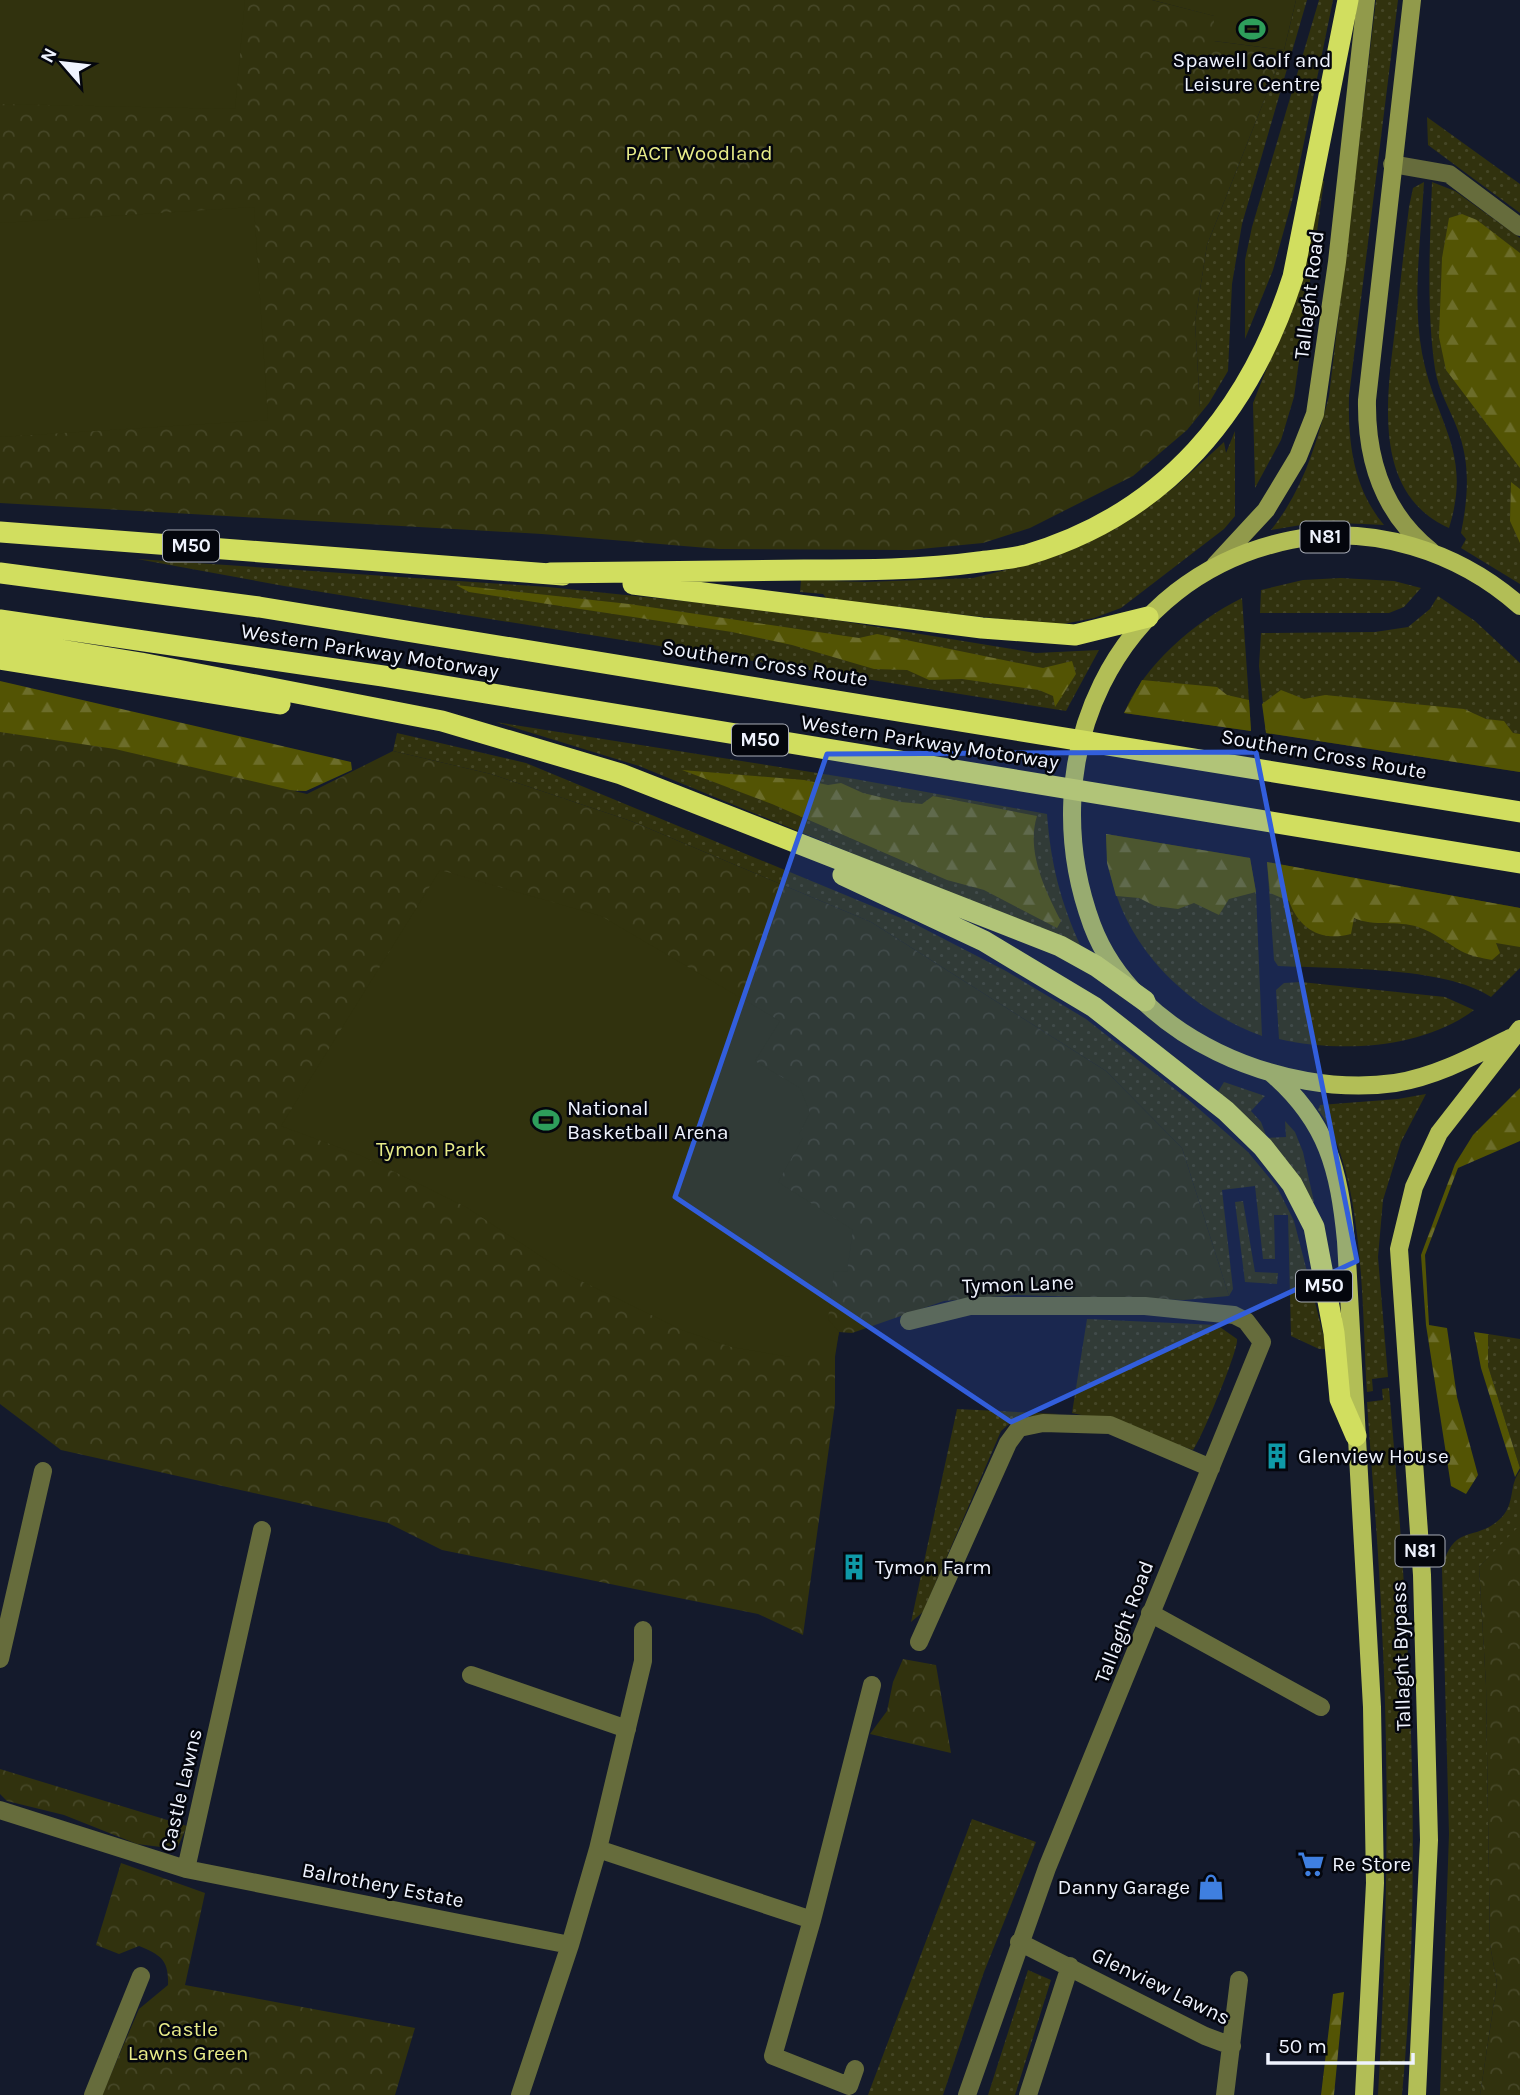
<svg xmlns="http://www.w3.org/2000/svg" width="1520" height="2095" font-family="Karla,sans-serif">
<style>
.grass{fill:url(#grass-dots)}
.forest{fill:url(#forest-firs)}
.park{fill:url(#park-crowns)}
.pitch{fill:#31320e}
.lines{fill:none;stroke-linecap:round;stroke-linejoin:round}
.street{stroke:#666c3c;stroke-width:18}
.secondary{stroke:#919a4b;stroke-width:18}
.primary{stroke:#b2be56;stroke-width:18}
.highway{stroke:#d1de5f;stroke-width:21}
.marked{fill:#325edc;fill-opacity:0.2;stroke:#325edc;stroke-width:5;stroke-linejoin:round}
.labels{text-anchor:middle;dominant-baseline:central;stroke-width:5;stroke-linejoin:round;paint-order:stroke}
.shield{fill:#04060d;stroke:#a8acb6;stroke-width:2}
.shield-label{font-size:19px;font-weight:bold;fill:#eff3fe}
.poi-label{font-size:21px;fill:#eff3fe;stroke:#04060d;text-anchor:start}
.park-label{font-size:21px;fill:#e8ec89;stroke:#04060d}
.street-label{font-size:21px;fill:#eff3fe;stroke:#04060d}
</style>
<defs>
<pattern id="grass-dots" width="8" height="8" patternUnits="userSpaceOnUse" patternTransform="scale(1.75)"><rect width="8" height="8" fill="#31320e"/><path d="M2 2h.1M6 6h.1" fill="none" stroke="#454626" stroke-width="1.8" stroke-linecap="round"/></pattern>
<pattern id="forest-firs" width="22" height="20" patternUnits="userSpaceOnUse" patternTransform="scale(1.75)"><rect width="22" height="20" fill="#535404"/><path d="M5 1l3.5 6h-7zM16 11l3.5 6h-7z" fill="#6c6d2a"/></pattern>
<pattern id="park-crowns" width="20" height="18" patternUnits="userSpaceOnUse" patternTransform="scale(1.75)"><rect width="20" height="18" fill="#31320e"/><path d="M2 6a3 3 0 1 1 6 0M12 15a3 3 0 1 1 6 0" fill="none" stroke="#454626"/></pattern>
</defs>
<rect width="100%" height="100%" fill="#141a2c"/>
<!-- grass -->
<path class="grass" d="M1296,0h11l-65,224 -10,60 -4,87 -19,32 -22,27 13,-23 -5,-85 12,-77 77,-195z
M1319,0h14l-41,201 -19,69 -28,69v-79l7,-33z
M1376,0h22l-49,396c-1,46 4,92 35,129l-65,-3 -48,8c32,-40 45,-85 58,-134z
M1427,117l93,67v29l-92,-68z
M1321,181h3l-30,216 -13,43 -26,48 -2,-85 32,-81z
M1424,182c-3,56 -12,116 -2,171 13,70 51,98 27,175 -78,-35 -62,-131 -54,-199 5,-41 9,-82 14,-122l4,-19z
M1432,182l23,9 65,47v346l-59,-36 5,-9 -5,-6c7,-35 10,-70 -4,-105 -7,-19 -19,-38 -22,-59 -9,-63 -5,-124 -3,-187z
M1235,431v85l-11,13 -103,79 -27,10 -36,7 -230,-25 -5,-6 -23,-2 1,-12 65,2 107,-4 57,-14 101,-45 45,-33 48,-44 2,11z
M137,559l411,28 232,24 256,42 63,-3 -33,61 -782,-125z
M1341,578l53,3 27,7 -17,19 -15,6h-129l1,-23 42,-10z
M1438,596l37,25 45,42v109l-254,-39 -7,-67 2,-33 114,-1 33,-5 22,-18z
M1242,598l9,133 -127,-18c21,-49 70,-91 118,-115z
M496,722l359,57 192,35c4,51 13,86 34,133l-442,-181z
M397,733l129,30 387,160 93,48 80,48 104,82 58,51 29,35 17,34 33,128h-8l-28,-13 -3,-121h-14l1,44h-12l-8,-73 -33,4 11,99 -4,7 -47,-148 -76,-77 -235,-149 -240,-101 -140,-47 -98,-23z
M1106,834l144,24 6,34 6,144c-87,-32 -155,-108 -156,-202z
M1267,862l253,46v60l-29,29c-46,-31 -157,-28 -213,-31l-4,-6z
M1301,982l144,15 29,13c-52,39 -134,43 -195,29l-3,-49 8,-7z
M1224,1082l41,14 -14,15 10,11 6,16 19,-1 -1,-16 10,11 8,20 11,50 -7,1 -91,-108z
M1426,1094l-25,48 -18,58 -5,57 10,120 -16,2 1,12 -6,1c-5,-74 -2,-225 -49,-282l2,-5 78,-6z
M1243,1201l12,71 23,1 -1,11 -32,-2 -10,-80z
M1087,1319l130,6 20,14c2,10 -36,101 -44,111l-85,-29 -36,-8z
M1488,1334l32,5v129l-32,-102z
M1389,1388c20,231 35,475 13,707h-24c9,-155 12,-311 4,-466 -3,-76 -10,-152 -15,-227l16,-2 -1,-11z
M957,1409l102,5 -43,4 -15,13 -78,181 -12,10z
M1520,1471v81l-13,-12 -28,27 7,118 4,260 7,38 -17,112h-40l9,-261 -7,-266c13,-47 33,-24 60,-51 13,-14 7,-33 18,-46z
M972,1819l64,23 -52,130 -41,123h-75z
M1028,1970l23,10 -36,115h-27z"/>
<!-- forest -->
<path class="forest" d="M1462,214l15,6 43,33v215l-74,-98 -7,-33 3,-79 7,-40z
M1511,482l9,7v54l-10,-22z
M456,585l173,19 230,34 18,-4 166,34 29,-7 4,13 -21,33 -2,-11 -14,-6 -77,-11 -33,1 -22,-10 -33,-1 -82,-24 -60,-13 -263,-40z
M1142,680l75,7 10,8 22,5 2,31 -127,-18z
M0,681l351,81 1,8 -46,21 -306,-8z
M1281,690l23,9 21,-4 139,14 22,10 18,2 9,12 7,1v38l-254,-39 -4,-29z
M682,770l122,10 24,5 13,-2 22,10 38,9 21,2 11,-8 104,20c-11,35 8,74 24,105l-4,7 -73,-38 -37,-10 -175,-76z
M1106,834l144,24 6,34 -27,7 -10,16 -25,-12 -16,6 -23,-3 -16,-8 -23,-2 -9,-33z
M1267,862l253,46v39l-24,-4 4,10 -8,7c-10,-2 -22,-4 -31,-9 -14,-8 -27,-19 -43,-24 -21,-7 -44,0 -64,-9l-3,16c-30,8 -52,-5 -62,-33l-19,-8z
M1520,1088v53l-62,27 -33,87 4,70 18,3 10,69 21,78 -12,19 -15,-8 -25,-161 -5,-70 34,-91 18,-29z
M1474,1332l14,2v32l32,102 -5,9 -34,-109z
M1344,1992l-10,103h-13l12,-101z"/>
<!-- park -->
<path class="park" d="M0,0h1152l63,16 -1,25 70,9 -77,195 -12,77 5,86 -4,9 -9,13 -54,46 -103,52 -47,15 -73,7 -191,-1 -177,-15 -542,-31z
M0,732l115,17 192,45 86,-43 98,23 140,47 240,101 235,149 76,77 47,148 -45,4 -168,-5 -72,6 -92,32 -13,-1 -4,18v54l-32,231 -45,-21 -316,-64 -54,-27 -327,-73 -61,-46z
M1520,1525v570h-40l17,-112 -7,-38 -4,-260 -7,-118z
M903,1659l33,6 15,88 -81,-19 17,-23 6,-29z
M0,1769l187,57 -10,23 -40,-5 -73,-29 -57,-14 -7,-7z
M121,1863l84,30 -20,92 230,43 -20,67h-293l37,-86 29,-24c1,-25 -7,-30 -29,-39l-20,8 -23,-9z"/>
<!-- pitch -->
<path class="pitch" d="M0,0h245l-10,109 -235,-5z
M1152,0h144l-12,50 -70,-9v-25z
M254,207l14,213 -268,17v-214z
M440,870l161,46 179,105 -25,40 45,27 10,25 -11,21 4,4 -25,44 75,48 -6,42 -13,-1 -6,48 11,13 -4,25h-45l-59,-10 -49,-17 -111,-54 -105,-69 -104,-51 -81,-30z"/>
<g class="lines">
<!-- street -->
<path class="street" d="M1392,164l57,10 71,53
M909,1321l61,-15h175l89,9 12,6 16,21 -215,526 -80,227
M1150,1613l171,94
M919,1642l89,-199 11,-15 24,-5 67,2 101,43
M0,1659l43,-188
M471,1675l156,54
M0,1810l186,59 384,76
M598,1849l214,71
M186,1869l76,-339
M1019,1942l186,94 27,10
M855,2069l-6,17 -76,-30 39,-136 60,-235
M93,2095l48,-119
M520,2095l50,-150 28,-96 45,-188v-31
M1028,2095l42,-129
M1225,2095l14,-115"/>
<!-- secondary -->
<path class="secondary" d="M1412,0l-45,400c-1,60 16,113 64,151
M1215,565l51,-55 32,-53 17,-43 22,-152 29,-262"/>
<!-- primary -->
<path class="primary" d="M1510,1038c-36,18 -75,39 -115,45 -112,16 -261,-46 -303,-158 -61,-165 21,-349 199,-385 81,-16 167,11 229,66
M1271,1073c57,49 68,97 75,168l26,466 3,176 -11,212
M1417,2095l12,-255 -7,-265 -23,-326 15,-62 25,-54 81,-104"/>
<!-- highway -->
<path class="highway" d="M0,532l563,43
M0,573l259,34 1261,205
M550,573c85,-1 170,-2 254,-3 59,0 117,0 175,-8 15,-2 32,-3 47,-7 140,-41 224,-144 267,-278l55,-277
M633,584l349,44 93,7 73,-18
M0,620l383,56 1137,187
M0,640l141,23 301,58 179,53 439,172 36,20 49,35
M0,659l280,45
M843,875l141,66 110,66 132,104 37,36 29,37 22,43 20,106 6,66 16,37"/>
</g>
<!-- marked area -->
<path class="marked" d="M1256,752l101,509 -346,161 -336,-225 152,-443z"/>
<!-- icons -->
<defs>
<g id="stadium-bare" transform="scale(2.1)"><path d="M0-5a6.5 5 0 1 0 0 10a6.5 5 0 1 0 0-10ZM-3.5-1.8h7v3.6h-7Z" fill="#2e9e5b" stroke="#04060d" stroke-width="2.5" paint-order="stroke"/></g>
<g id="building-bare" transform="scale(2.1)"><path d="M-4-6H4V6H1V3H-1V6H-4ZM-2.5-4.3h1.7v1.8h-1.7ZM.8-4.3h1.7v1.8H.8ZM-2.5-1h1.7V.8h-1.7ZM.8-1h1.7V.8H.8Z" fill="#0f9aa8" stroke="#04060d" stroke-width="2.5" paint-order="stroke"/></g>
<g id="supermarket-bare" transform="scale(2.1)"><path d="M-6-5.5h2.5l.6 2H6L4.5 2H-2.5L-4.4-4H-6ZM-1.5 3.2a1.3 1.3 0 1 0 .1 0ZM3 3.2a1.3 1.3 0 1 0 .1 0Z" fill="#3f7fe0" stroke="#04060d" stroke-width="2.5" paint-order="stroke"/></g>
<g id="shop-bare" transform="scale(2.1)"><path d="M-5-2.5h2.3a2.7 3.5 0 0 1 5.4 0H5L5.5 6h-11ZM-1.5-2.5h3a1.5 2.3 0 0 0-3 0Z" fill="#3f7fe0" stroke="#04060d" stroke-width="2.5" paint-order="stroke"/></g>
</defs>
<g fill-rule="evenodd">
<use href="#stadium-bare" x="1252" y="29"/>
<use href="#stadium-bare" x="546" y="1120"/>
<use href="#building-bare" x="1277" y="1456"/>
<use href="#building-bare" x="854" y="1567"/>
<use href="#supermarket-bare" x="1311" y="1864"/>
<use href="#shop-bare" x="1211" y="1887"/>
</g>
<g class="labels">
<!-- shield labels -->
<g class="shield">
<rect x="1300.5" y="521.5" width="49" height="31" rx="5"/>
<rect x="163" y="530.5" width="56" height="31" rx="5"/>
<rect x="732" y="724.5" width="56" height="31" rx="5"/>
<rect x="1296" y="1270.5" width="56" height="31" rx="5"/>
<rect x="1395.5" y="1535.5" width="49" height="31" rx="5"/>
</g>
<g class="shield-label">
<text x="1325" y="537">N81</text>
<text x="191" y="546">M50</text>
<text x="760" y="740">M50</text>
<text x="1324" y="1286">M50</text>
<text x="1420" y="1551">N81</text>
</g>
<!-- poi labels -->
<g class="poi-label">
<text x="1252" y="60" text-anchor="middle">Spawell Golf and<tspan x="1252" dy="24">Leisure Centre</tspan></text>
<text x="567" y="1108">National<tspan x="567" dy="24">Basketball Arena</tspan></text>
<text x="1298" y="1456">Glenview House</text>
<text x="875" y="1567">Tymon Farm</text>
<text x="1332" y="1864">Re Store</text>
<text x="1190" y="1887" text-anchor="end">Danny Garage</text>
</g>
<!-- park labels -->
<g class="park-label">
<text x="699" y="153">PACT Woodland</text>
<text x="431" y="1149">Tymon Park</text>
<text x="188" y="2029">Castle<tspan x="188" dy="24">Lawns Green</tspan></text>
</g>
<!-- street labels -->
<g class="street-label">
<text transform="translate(1309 295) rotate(-83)">Tallaght Road</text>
<text transform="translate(370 651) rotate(9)">Western Parkway Motorway</text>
<text transform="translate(765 663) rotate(9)">Southern Cross Route</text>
<text transform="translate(930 742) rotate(9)">Western Parkway Motorway</text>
<text transform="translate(1324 754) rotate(10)">Southern Cross Route</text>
<text transform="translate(1018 1284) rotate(-2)">Tymon Lane</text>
<text transform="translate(1124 1622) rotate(-69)">Tallaght Road</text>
<text transform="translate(1401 1656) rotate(-92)">Tallaght Bypass</text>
<text transform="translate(181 1790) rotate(-77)">Castle Lawns</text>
<text transform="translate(383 1885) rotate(11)">Balrothery Estate</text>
<text transform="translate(1161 1986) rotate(26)">Glenview Lawns</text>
</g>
</g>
<!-- north arrow -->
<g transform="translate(63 63) rotate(298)" stroke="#04060d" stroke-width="5" paint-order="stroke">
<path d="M0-5L12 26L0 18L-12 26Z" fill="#eff3fe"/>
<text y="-10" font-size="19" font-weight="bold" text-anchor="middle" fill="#eff3fe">N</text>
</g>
<!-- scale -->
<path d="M1268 2053v10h145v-10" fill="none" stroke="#eff3fe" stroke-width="3.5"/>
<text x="1278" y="2053" font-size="21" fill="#eff3fe" stroke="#04060d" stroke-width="5" paint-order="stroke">50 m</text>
</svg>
